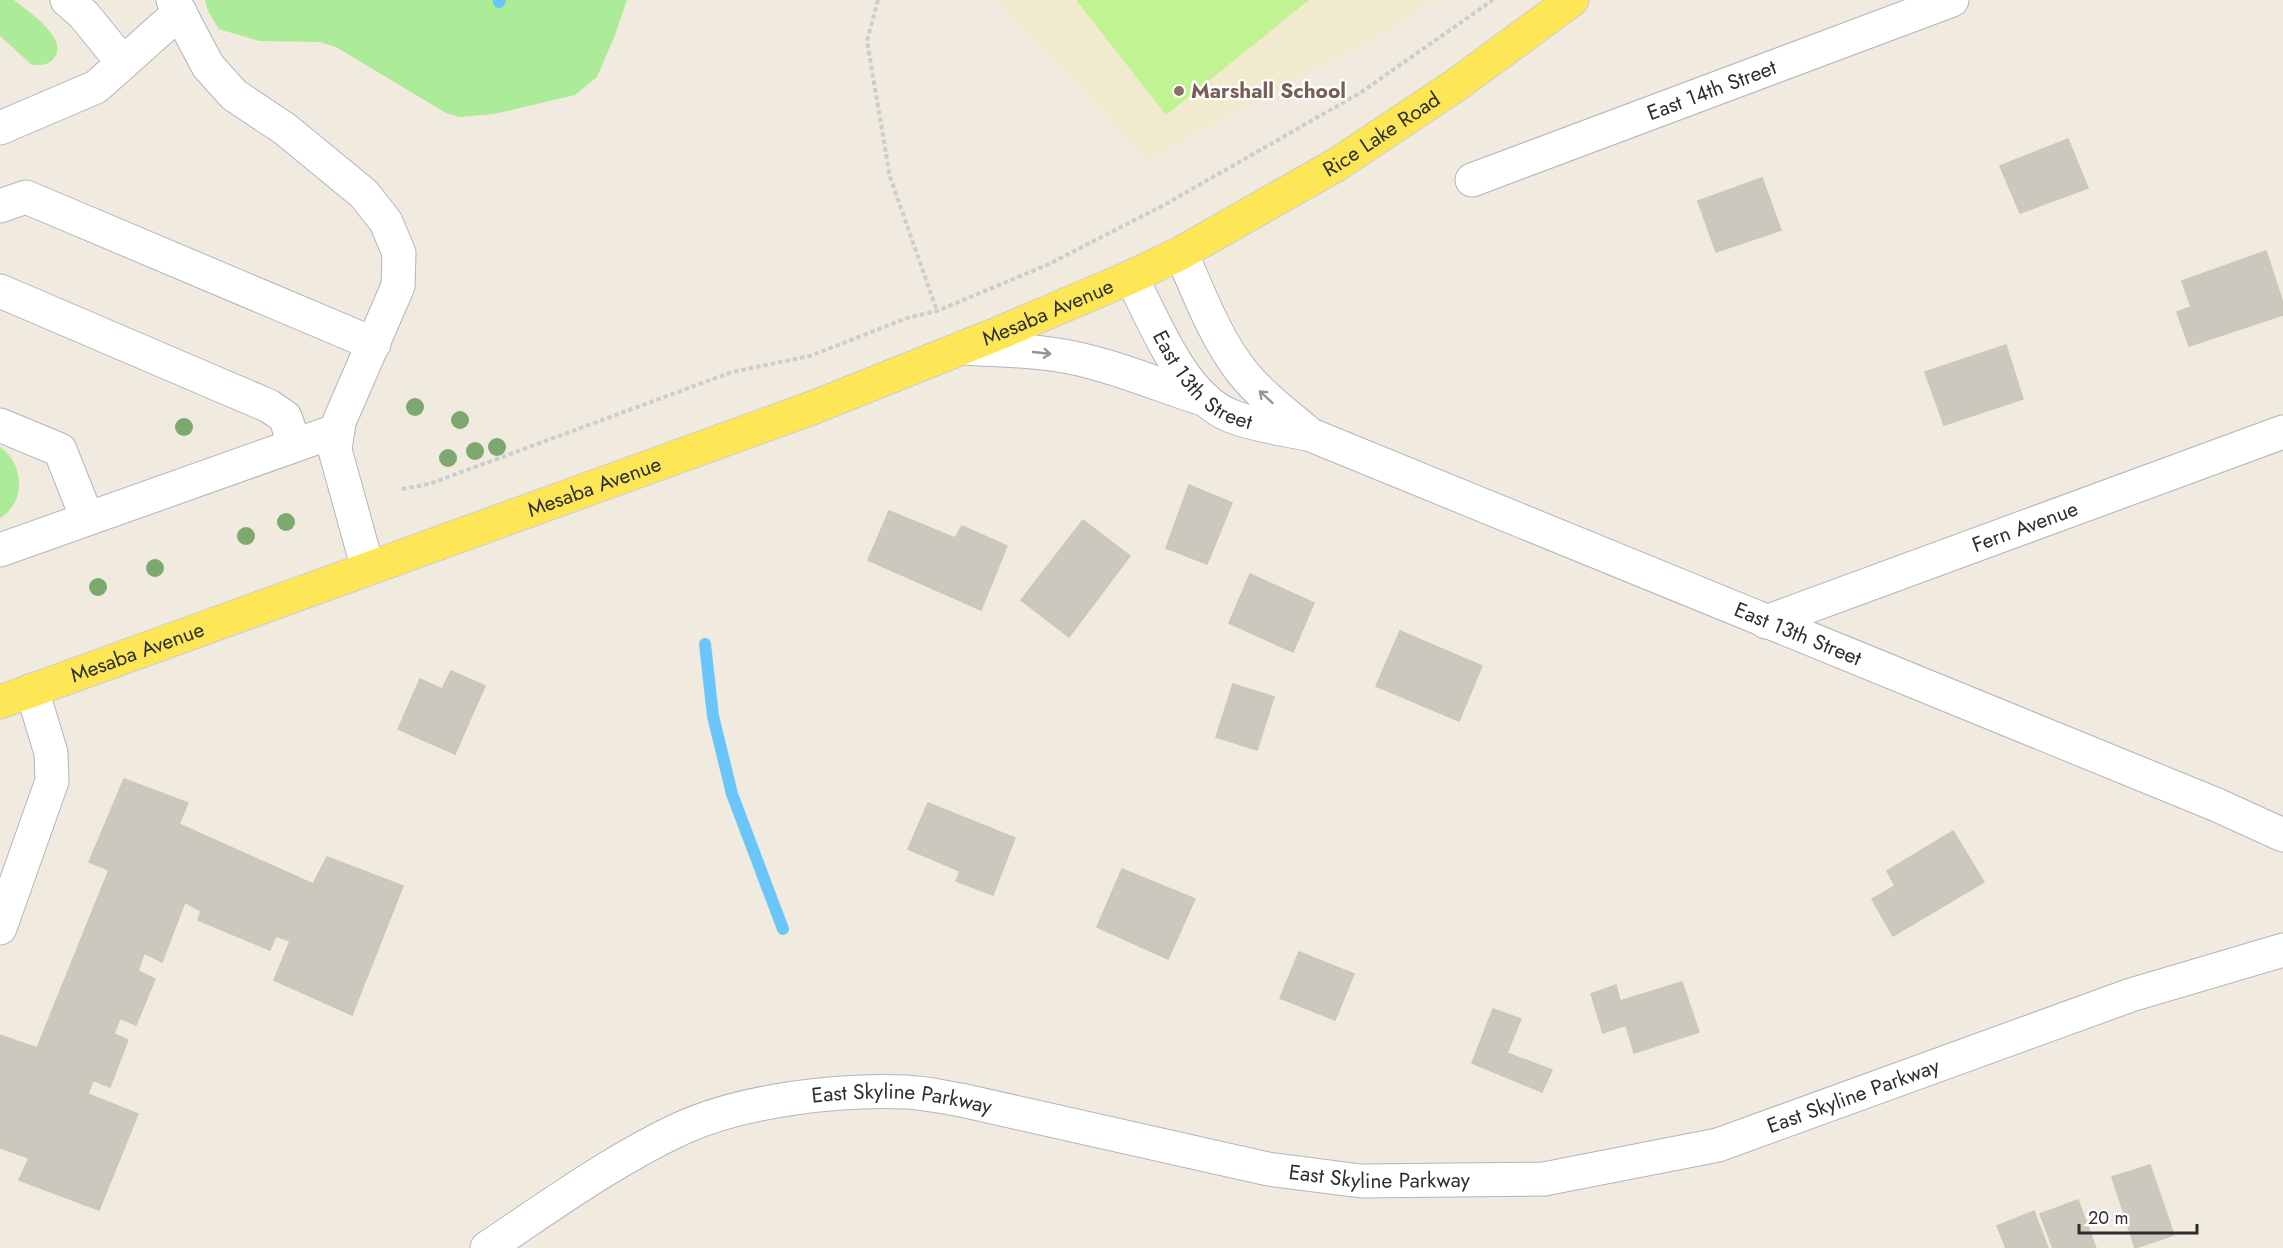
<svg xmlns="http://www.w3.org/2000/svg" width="2283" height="1248" font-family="Jost,sans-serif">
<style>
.education{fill:#f2eace}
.green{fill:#aceb97}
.pitch{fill:#c1f392}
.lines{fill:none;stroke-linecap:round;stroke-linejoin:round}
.stream{stroke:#6ac6fa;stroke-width:12}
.building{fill:#cbc8bd;stroke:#ccc7b8;stroke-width:1.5}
.minor-casing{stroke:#b3b4c2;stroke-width:35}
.major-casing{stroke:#cdcdcd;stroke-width:35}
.path{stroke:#cdcdcd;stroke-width:4;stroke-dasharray:4.5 3;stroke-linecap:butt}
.minor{stroke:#fff;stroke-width:33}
.major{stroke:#fee756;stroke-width:33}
.tree{fill:#7da96f}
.oneway{stroke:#969696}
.education-dot{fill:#8d6e63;stroke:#fff;stroke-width:2}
.labels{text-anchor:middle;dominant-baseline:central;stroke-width:4.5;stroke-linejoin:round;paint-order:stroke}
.street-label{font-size:21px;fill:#2e2e2e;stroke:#fff}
.education-label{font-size:21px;font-weight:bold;fill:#785e54;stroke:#fff;text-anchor:start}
</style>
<rect width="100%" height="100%" fill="#f0eadf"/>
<!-- education -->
<path class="education" d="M998,0h437l-31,22 -257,138z"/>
<!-- green -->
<path class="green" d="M0,0h14c13,11 56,38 40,58 -6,8 -14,7 -22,7l-32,-29z
M205,0h422l-12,35 -18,42 -22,18 -81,19 -34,3 -14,-4 -110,-66 -16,-5 -61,-1 -40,-12 -11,-18z
M0,447c24,16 27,55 0,71z"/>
<!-- pitch -->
<path class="pitch" d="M1076,0h233l-143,115z"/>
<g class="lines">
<!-- stream -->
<path class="stream" d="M499,2l1,-2
M705,644l8,72 19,78 51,135"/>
</g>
<!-- building -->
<path class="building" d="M2068,139l20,49 -68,25 -20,-47z
M1762,178l19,52 -65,22 -18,-51z
M2266,251l17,52v12l-94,31 -12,-34 14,-5 -9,-26z
M2006,345l17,54 -79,26 -19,-53z
M1189,485l43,18 -25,61 -41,-16z
M889,511l66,27 7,-12 45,20 -26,64 -113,-50z
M1083,520l47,36 -61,81 -48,-37z
M1250,574l64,29 -21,49 -64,-29z
M1400,631l82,35 -23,55 -83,-35z
M451,671l34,15 -30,68 -57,-25 22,-50 22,10z
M1233,684l41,13 -17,53 -41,-13z
M124,779l64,24 -9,21 134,60 14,-27 76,29 -51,129 -78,-35 16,-39 -14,-5 -6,14 -72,-30 3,-9 -16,-9 -23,60 -18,-9 -6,18 17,8 -19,46 -16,-7 -6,16 14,6 -18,47 -17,-7 -5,14 50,20 -39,96 -80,-30 10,-22 -29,-10v-113l37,13 72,-178 -20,-8z
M928,803l87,35 -22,57 -37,-14 4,-10 -52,-22z
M1953,831l31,51 -91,54 -21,-37 23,-13 -8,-15z
M1122,869l73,30 -27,60 -71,-32z
M1299,952l55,22 -19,46 -55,-22z
M1682,982l17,50 -65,21 -8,-28 -23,8 -12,-39 25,-9 4,16z
M1493,1009l28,10 -14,34 45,17 -10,22 -70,-29z
M2150,1165l24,70 -39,13 -23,-71z
M2078,1200l18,48h-43l-13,-34z
M2034,1211l14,37h-42l-9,-22z"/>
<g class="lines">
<!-- minor casing -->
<g class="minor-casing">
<g id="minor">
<path d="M67,0l17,15 39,48"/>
<path d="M173,0l35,66 26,29 51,34 79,65 22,28 13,31 -1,33 -59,136 -4,28 33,119"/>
<path d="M0,128l96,-41 84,-75"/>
<path id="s1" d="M1472,180l480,-180"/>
<path d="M0,206l26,-9 348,147"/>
<path d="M1181,253c18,40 34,85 62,120 18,22 40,39 62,57"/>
<path id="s2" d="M1131,277c23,43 51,120 100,139 25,10 54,13 80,19l906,370 66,30"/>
<path d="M0,291l269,115 16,11 10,28"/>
<path d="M963,348c29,2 59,2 88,6 53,7 104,30 155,46"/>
<path d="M0,425l60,25 27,68"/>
<path d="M0,550l338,-120"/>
<path id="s3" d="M1766,622l517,-190"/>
<path d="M0,928l52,-147 -1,-28 -19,-63"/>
<path id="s4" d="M487,1248c63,-42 126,-88 195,-120 62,-28 157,-39 225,-36 18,1 36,5 54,8l307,69 93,12 183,-2 174,-34 413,-150 152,-45"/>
</g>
</g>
<!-- major casing -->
<g class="major-casing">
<g id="major">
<path id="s5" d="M0,702l812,-294 185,-74 134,-57 50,-24 155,-88 120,-80 116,-85"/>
</g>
</g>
<!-- path -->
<path class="path" d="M878,0l-11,41 23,136 47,134
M402,489l27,-5 303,-112 78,-16 97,-38 30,-7 112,-47 115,-59 196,-112 133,-93"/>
<!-- minor -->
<use href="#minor" class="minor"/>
<!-- major -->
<use href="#major" class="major"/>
</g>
<!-- trees -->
<g class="tree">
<circle cx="415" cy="407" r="9"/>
<circle cx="460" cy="420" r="9"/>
<circle cx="184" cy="427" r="9"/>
<circle cx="497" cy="447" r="9"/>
<circle cx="475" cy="451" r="9"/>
<circle cx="448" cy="458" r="9"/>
<circle cx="286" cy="522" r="9"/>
<circle cx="246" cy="536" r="9"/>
<circle cx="155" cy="568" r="9"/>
<circle cx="98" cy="587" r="9"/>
</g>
<!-- one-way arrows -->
<defs><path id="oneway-shaft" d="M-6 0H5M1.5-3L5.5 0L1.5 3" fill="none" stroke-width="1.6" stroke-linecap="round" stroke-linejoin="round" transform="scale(1.5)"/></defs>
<g class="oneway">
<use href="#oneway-shaft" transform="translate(1042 353) rotate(6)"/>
<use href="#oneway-shaft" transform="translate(1266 397) rotate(-138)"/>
</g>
<!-- markers -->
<circle class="education-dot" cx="1179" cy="91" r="6"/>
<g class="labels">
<!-- street labels -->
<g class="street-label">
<text stroke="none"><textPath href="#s1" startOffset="256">East 14th Street</textPath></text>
<text stroke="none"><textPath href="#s5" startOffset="1497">Rice Lake Road</textPath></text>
<text stroke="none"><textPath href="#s5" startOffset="1118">Mesaba Avenue</textPath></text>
<text stroke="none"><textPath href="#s2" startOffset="129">East 13th Street</textPath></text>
<text stroke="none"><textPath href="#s5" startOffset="632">Mesaba Avenue</textPath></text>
<text stroke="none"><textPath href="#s3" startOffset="276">Fern Avenue</textPath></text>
<text stroke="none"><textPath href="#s2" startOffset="783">East 13th Street</textPath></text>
<text stroke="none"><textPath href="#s5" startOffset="146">Mesaba Avenue</textPath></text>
<text stroke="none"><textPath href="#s4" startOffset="1426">East Skyline Parkway</textPath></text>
<text stroke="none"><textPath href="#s4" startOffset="454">East Skyline Parkway</textPath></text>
<text stroke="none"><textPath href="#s4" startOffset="940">East Skyline Parkway</textPath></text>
</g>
<!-- education labels -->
<g class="education-label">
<text x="1191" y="91">Marshall School</text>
</g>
</g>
<!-- scale -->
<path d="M2079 1224v9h118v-9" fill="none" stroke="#2e2e2e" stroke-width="3"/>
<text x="2088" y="1224" font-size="18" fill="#2e2e2e" stroke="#ffffff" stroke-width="4.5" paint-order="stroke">20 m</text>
</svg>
